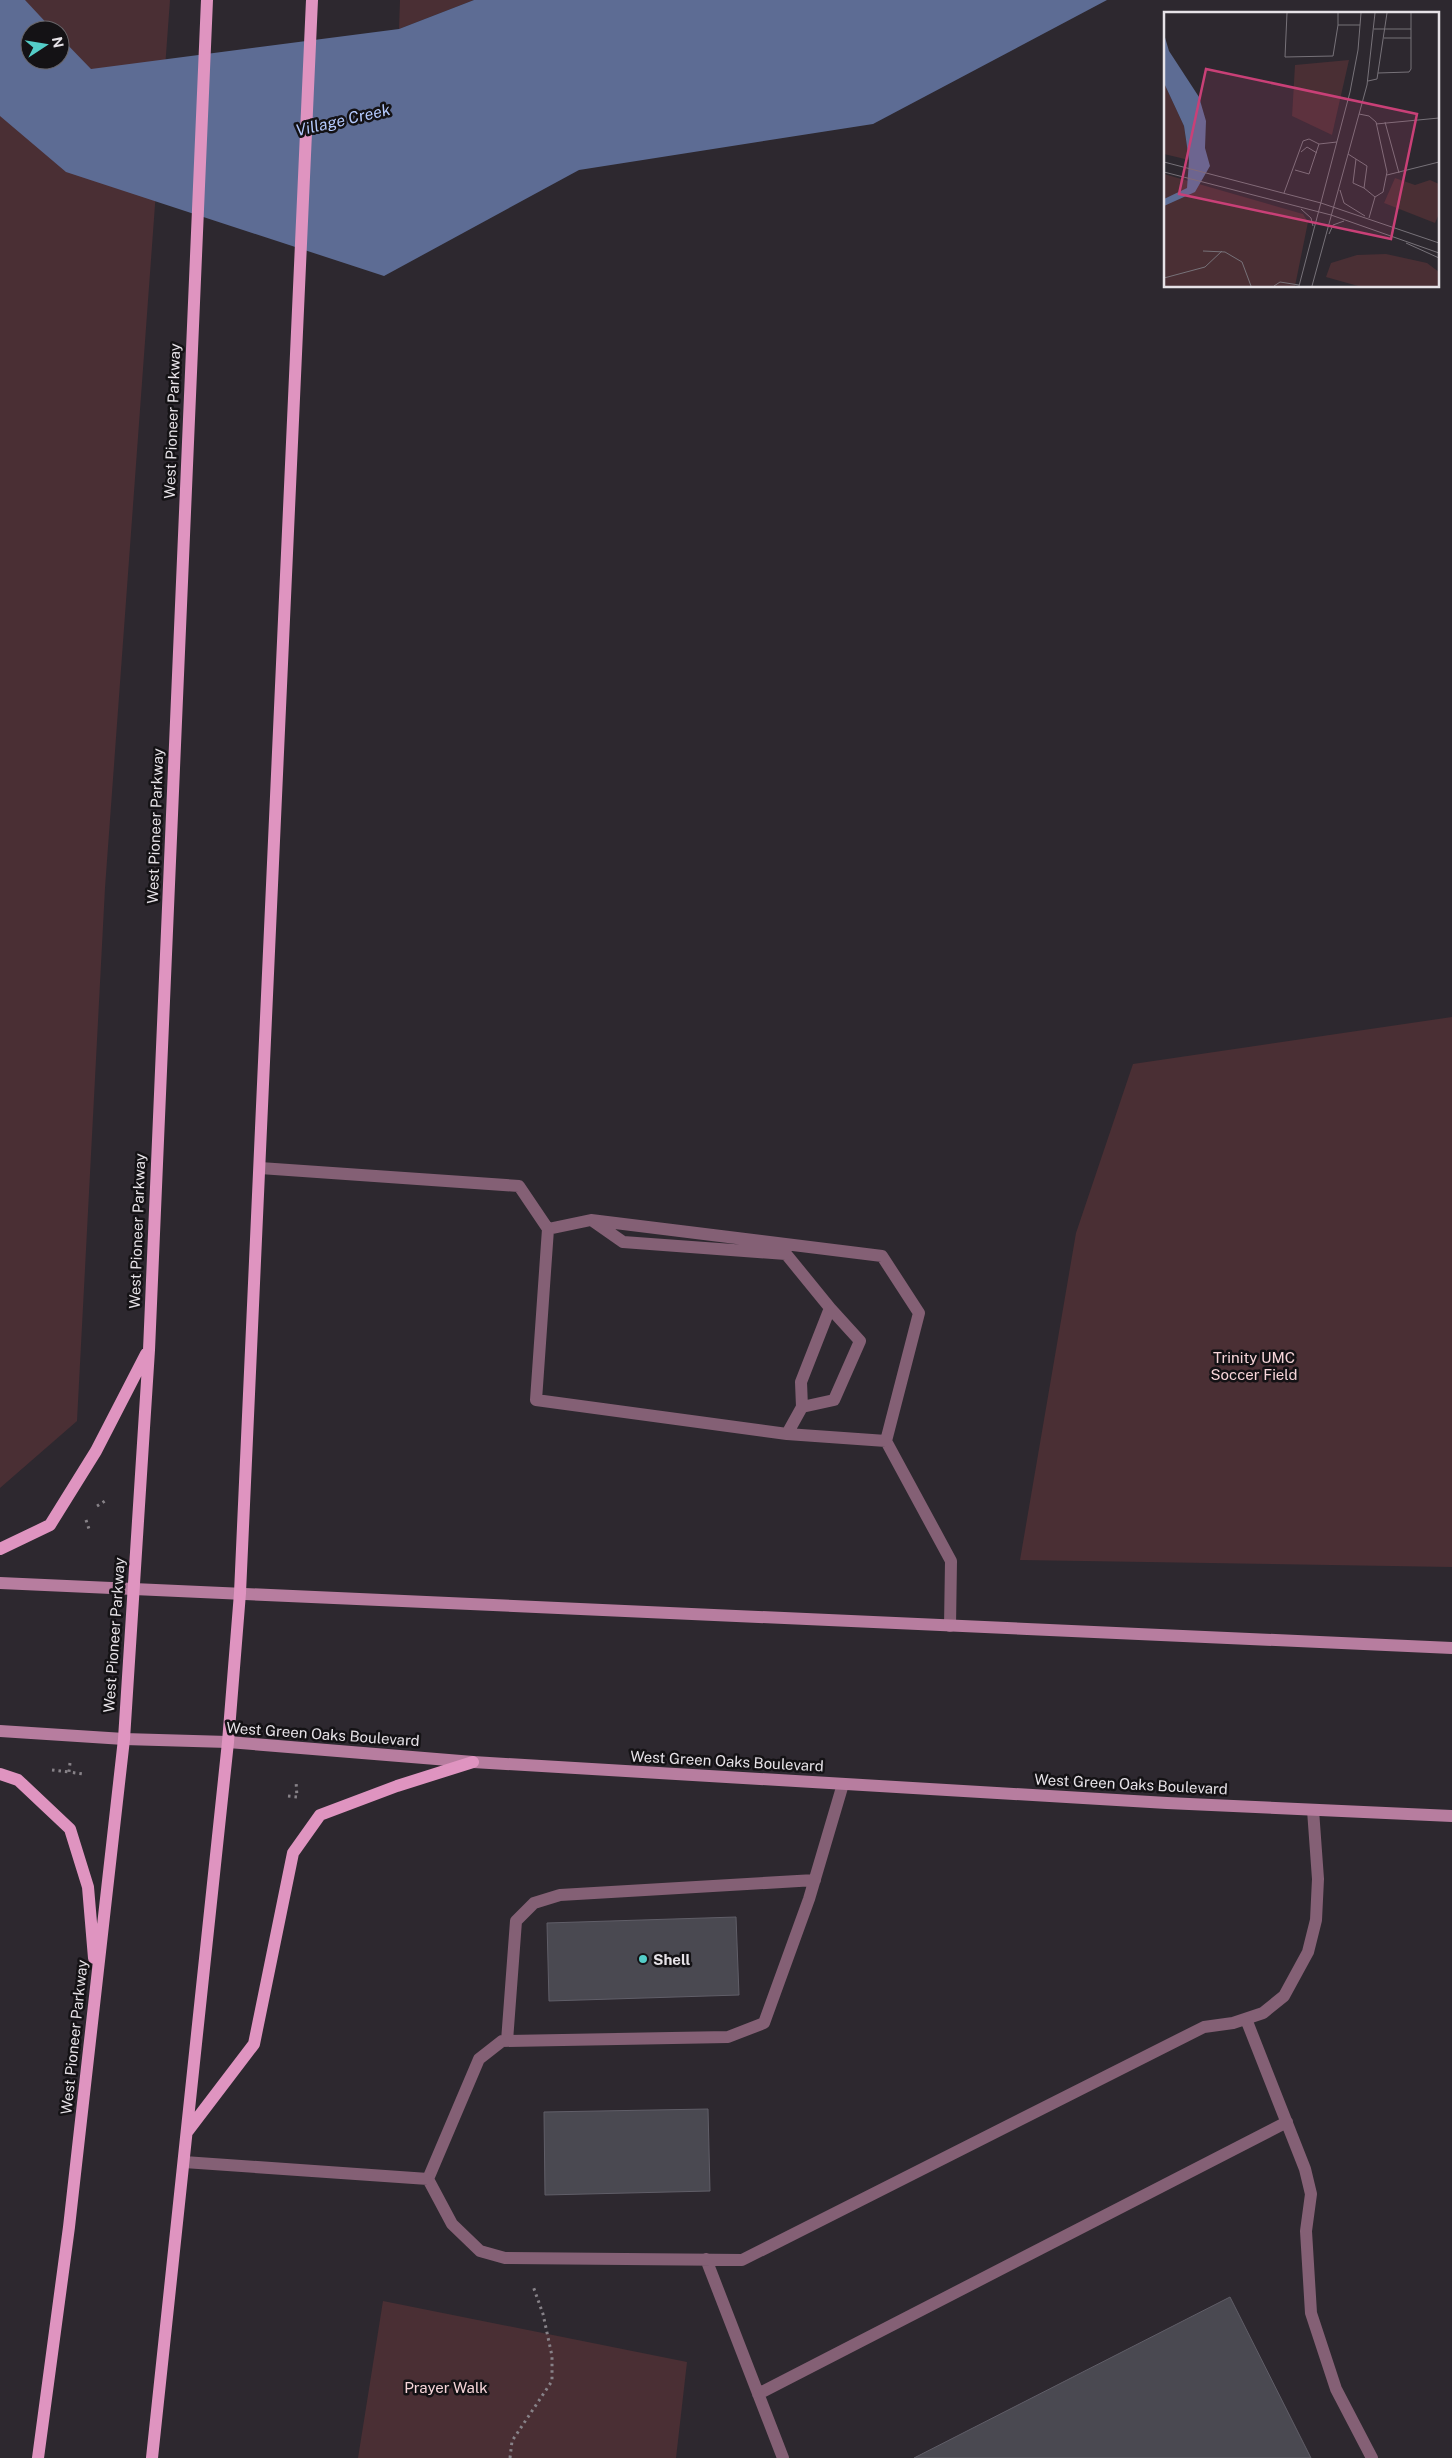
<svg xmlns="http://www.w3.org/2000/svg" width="1452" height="2458" font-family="'Public Sans',sans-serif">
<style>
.green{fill:#4a2f34;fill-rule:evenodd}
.water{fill:#5d6c94}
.building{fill:#4a4951;stroke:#605e68}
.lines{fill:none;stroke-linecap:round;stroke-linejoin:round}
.path{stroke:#878288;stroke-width:3;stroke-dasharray:2.5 4;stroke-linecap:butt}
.service{stroke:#846075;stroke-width:12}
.secondary{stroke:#b77d9f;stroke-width:12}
.primary{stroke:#df94c0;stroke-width:12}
.poi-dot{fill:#54cdc8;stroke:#141215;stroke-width:2}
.labels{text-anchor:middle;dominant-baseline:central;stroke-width:5;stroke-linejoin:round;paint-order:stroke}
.street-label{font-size:15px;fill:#e6e2e7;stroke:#141215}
.park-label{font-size:15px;fill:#f7d5d9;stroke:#141215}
.poi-label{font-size:15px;font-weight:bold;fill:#e6e2e7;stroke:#141215;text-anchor:start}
.water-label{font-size:16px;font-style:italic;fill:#b4c9fc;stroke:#141215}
.inset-road{fill:none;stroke:#777279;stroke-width:1}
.view{fill:#c94077;fill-opacity:0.15;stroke:#c94077;stroke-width:2.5}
.inset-edge{fill:none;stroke:#e6e2e7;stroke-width:2.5}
</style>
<rect width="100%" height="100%" fill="#2d282f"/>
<!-- green -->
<path class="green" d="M0,0h170l-65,888 -28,533 -77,67zM30,30h30v30h-30z
M400,0h74l-75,29z
M1452,1017v550l-432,-7 56,-327 57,-169z
M383,2301l304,61 -11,96h-318z"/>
<!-- water -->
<path class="water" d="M0,0h25l28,30h-23v30h30v-23l31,32 308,-40 75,-29h633l-234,124 -294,46 -195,106 -318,-104 -66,-56z"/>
<!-- building -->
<path class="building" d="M736,1917l3,78 -190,6 -2,-78z
M708,2109l2,82 -165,4 -1,-83z
M1230,2297l81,161h-397z"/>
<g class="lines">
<!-- path -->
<path class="path" d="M97,1506l8,-5
M86,1520l3,9
M70,1763l-1,9 14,2
M52,1770l17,2
M288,1796l9,1 -1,-16
M510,2458l2,-17 40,-60v-25l-9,-42 -10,-28"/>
<!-- service -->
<path class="service" d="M260,1168l259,18 29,43 -12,171 251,34 99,7
M593,1221l30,21 163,12 44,54 -29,74 1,25 -15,27
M548,1229l43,-9 291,36 37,57 -33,128 65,120 -1,65
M802,1407l32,-7 26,-59 -30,-33
M1246,2019l59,150 6,25 -5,37 5,82 25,76 36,69
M507,2041l9,-120 18,-18 26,-8 255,-15
M184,2162l244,17 24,45 28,27 25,7 237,2 462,-233 29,-4 30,-10 21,-17 24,-44 8,-32 2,-41 -5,-69
M428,2179l51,-120 23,-18 226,-4 36,-14 45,-124 34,-115
M706,2259l77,199
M758,2394l529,-272"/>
<!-- secondary -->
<path class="secondary" d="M0,1583l1452,65
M0,1731l124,8 104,3 245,20 694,41 285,13"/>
<!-- primary -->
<path class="primary" d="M0,1549l50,-24 46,-74 50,-97
M0,1774l18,6 52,49 18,58 6,71
M187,2132l67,-88 39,-191 27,-38 77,-29 76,-24
M38,2458l31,-231 55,-488 25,-389 58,-1350
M152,2458l76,-716 12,-149 72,-1593"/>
</g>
<!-- markers -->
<circle class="poi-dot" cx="643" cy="1959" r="5"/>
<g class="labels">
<!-- street labels -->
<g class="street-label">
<text transform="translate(172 421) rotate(-88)">West Pioneer Parkway</text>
<text transform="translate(155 826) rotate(-88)">West Pioneer Parkway</text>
<text transform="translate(137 1231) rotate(-88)">West Pioneer Parkway</text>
<text transform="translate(114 1635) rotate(-86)">West Pioneer Parkway</text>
<text transform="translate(323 1734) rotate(4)">West Green Oaks Boulevard</text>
<text transform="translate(727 1761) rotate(3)">West Green Oaks Boulevard</text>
<text transform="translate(1131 1784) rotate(3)">West Green Oaks Boulevard</text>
<text transform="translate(74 2037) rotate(-84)">West Pioneer Parkway</text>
</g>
<!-- park labels -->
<g class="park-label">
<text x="1254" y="1357">Trinity UMC<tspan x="1254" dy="17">Soccer Field</tspan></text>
<text x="446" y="2387">Prayer Walk</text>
</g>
<!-- poi labels -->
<g class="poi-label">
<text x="653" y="1959">Shell</text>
</g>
<!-- water labels -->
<g class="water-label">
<text transform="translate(343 120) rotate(-13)">Village Creek</text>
</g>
</g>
<!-- overview -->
<g transform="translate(1164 12)">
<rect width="275" height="275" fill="#2d282f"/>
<path d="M185,48l-17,75 -40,-19 3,-51zM0,71l20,43 5,34 -25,-6zM0,162l139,40 5,8 -13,64h-131zM231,166l20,7 15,-5 9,4v30l-4,9 -51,-20zM222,242l41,9 12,9v14h-81l-32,-9 5,-14 26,-8z" fill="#4a2f34"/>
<path d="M0,22l5,17 30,46 7,24 -1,27 5,18 -15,26 -31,14v-7l23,-11 2,-28 -5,-34 -20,-43z" fill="#5d6c94"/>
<path class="inset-road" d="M123,1l-2,44 48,-1 5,-31M174,1v12h22M210,17h37M220,26h27M214,61l31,-1 2,-3v-56M204,69l9,-2 10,-66M195,102l10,2 7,6 11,50 -4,20 -8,5 -6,21M221,110l14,51M212,112l63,-6M137,140l6,-5 10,6M184,142l19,12 -3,22 11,9M192,147l-3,24 11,5M0,150l157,41 118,40M131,158l14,4 10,-30M0,160l167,43 108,38M223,163l52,-13M176,178l4,13 21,13M120,181l19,-52 6,-2 10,5 18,-2M137,197l10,9 2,8M165,222l4,-9 11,-4M242,231l33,15M39,239l22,1 17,10 9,24M0,266l41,-11 17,-16M110,274l6,-4 19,3M135,274l51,-194 8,-42 3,-37M148,274l55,-201 8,-72"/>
<path class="view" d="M42,57l211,45 -26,125 -212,-45z"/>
<rect width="275" height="275" class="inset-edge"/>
</g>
<!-- north arrow -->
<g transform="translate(45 45) rotate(78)"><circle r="24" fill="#141215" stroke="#686569"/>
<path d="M0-4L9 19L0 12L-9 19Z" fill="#54cdc8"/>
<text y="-8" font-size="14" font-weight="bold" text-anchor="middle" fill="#e6e2e7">N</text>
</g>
</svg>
